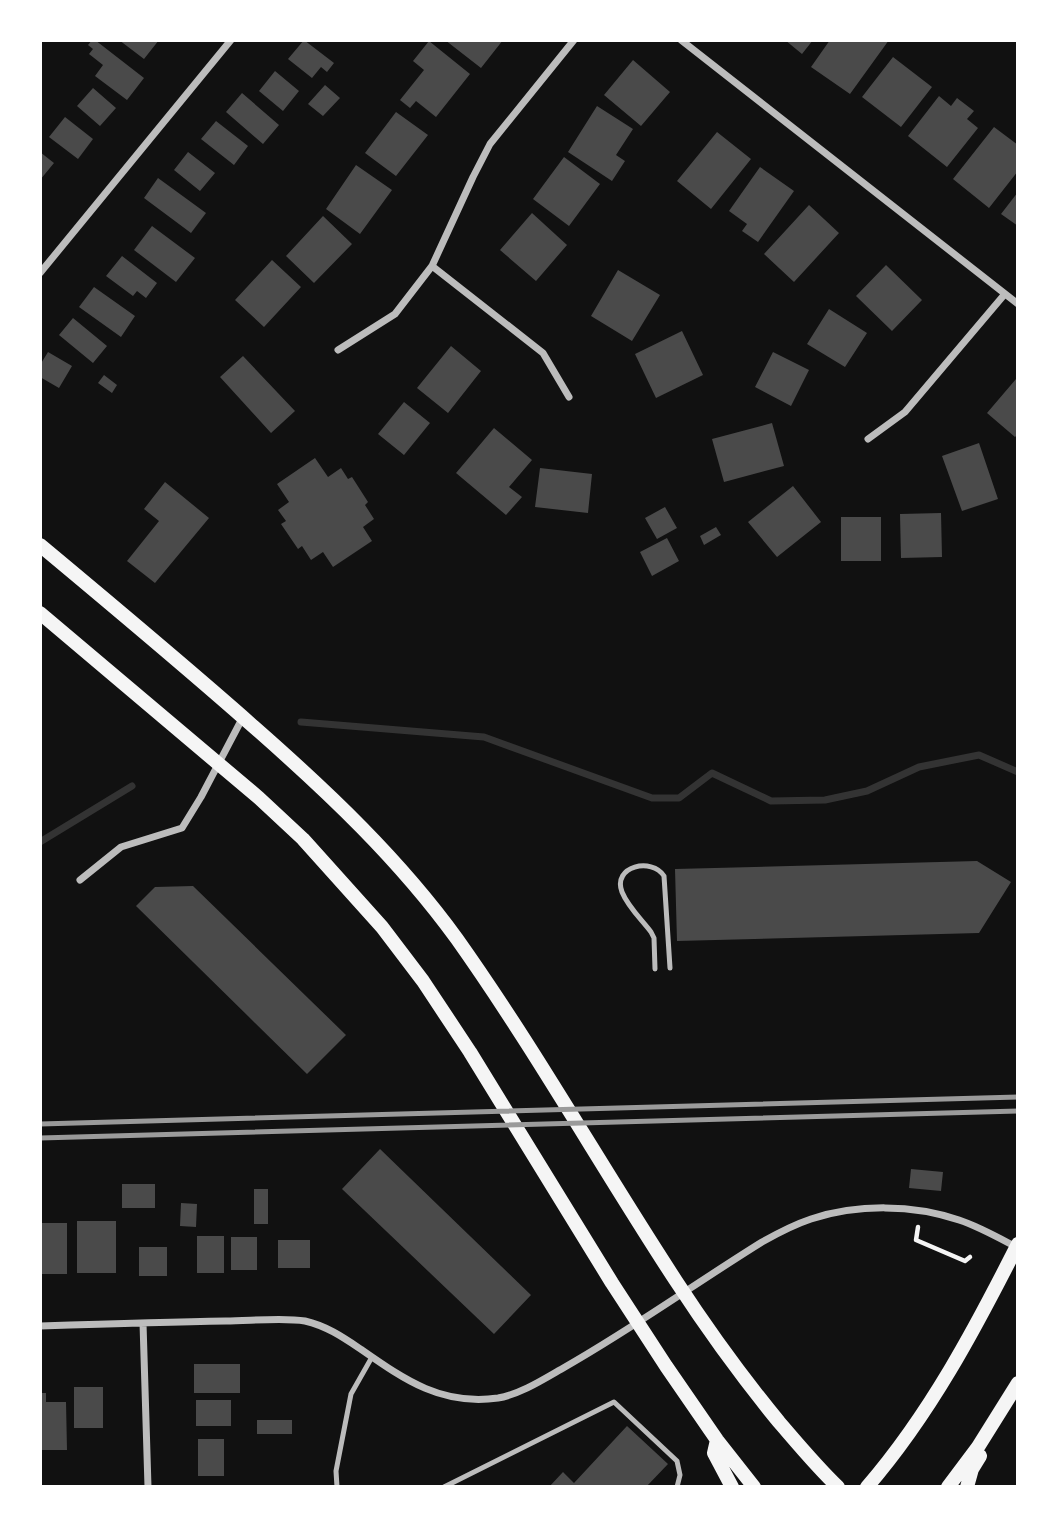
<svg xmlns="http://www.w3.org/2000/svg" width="1058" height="1527" font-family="'Space Grotesk',sans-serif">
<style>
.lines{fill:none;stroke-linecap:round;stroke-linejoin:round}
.stream{stroke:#333;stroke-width:7}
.building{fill:#4a4a4a}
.path{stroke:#f5f5f5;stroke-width:4.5}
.service{stroke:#bcbcbc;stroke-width:5}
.minor{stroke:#bcbcbc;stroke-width:7}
.secondary{stroke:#f5f5f5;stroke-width:14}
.rail{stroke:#9a9a9a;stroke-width:5}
</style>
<rect width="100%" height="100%" fill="#111"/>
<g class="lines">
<!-- stream -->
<path class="stream" d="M301,722l183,15 168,61h27l33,-25 59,28 54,-1 42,-9 52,-24 60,-12 39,17
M40,842l92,-56"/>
</g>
<!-- building -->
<path class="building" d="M92,40h3l49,38 -17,22 -32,-24 8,-11 -14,-11 4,-5 -5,-4z
M119,40h40l-15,19z
M304,40l30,23 -7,9 -6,-5 -9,11 -24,-19z
M445,40h58l-22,28z
M785,40h28l-11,14z
M830,40h59l-39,54 -39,-27z
M429,41l41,33 -34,43 -20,-16 -6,7 -10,-8 24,-30 -11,-9z
M893,57l39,30 -31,40 -39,-30z
M633,60l37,32 -29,34 -37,-31z
M275,71l24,20 -16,20 -24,-20z
M325,85l15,13 -17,18 -15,-12z
M93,88l23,20 -16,18 -23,-20z
M242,93l37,32 -16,19 -37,-32z
M939,96l12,10 6,-8 17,13 -7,8 11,9 -31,39 -39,-31z
M597,106l36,23 -17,26 9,6 -13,20 -44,-29z
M396,112l32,23 -32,41 -31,-23z
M65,117l28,22 -15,20 -29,-22z
M216,121l32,25 -14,19 -33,-26z
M994,127l24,18v26l-29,37 -36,-29z
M717,132l34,27 -40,50 -34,-28z
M40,152l14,11 -14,17z
M188,152l27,21 -15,18 -26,-21z
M564,157l36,27 -31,42 -36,-27z
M356,165l36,25 -32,44 -34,-25z
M760,167l34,24 -36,51 -16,-11 5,-7 -18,-13z
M158,178l48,35 -15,20 -47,-35z
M1018,192v34l-17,-12z
M809,205l30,28 -45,49 -30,-28z
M532,213l35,32 -31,36 -36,-31z
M323,216l29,28 -38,39 -28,-27z
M152,226l43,32 -19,24 -42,-32z
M122,256l35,27 -11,15 -9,-7 -4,5 -27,-20z
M272,260l29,27 -37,40 -29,-27z
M886,265l36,35 -30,31 -36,-35z
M618,270l42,25 -28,46 -41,-25z
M94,287l41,29 -14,21 -42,-30z
M829,309l38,24 -22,34 -38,-23z
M73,318l34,28 -14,17 -34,-28z
M682,331l21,44 -47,23 -21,-44z
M451,346l30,25 -33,42 -31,-25z
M48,352l24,14 -13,22 -19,-11v-12z
M773,352l36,18 -18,36 -36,-19z
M243,356l52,55 -24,22 -51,-56z
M104,375l13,10 -5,8 -14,-10z
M1016,379l2,1v54l-3,3 -28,-24z
M404,402l26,21 -26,32 -26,-21z
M772,423l12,43 -60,16 -12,-43z
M494,428l38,32 -23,27 13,10 -16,18 -50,-42z
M979,443l19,56 -36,12 -20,-55z
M315,458l13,19 13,-9 7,11 4,-2 16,25 -3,3 9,14 -11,8 9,14 -39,26 -10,-15 -12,8 -9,-14 -4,3 -17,-25 5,-3 -8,-11 11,-8 -12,-18z
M540,468l52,6 -4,39 -53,-6z
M165,482l44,36 -54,65 -28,-22 32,-40 -15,-12z
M793,486l28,36 -44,35 -29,-35z
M665,507l12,21 -20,11 -12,-21z
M941,513l1,44 -41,1 -1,-44z
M841,517h40v44h-40z
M716,527l5,8 -17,10 -4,-9z
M667,538l12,23 -27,15 -12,-24z
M977,861l34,21 -32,51 -302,8 -2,-72z
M193,886l153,149 -39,39 -171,-168 19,-19z
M380,1149l151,146 -37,39 -152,-145z
M911,1169l32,3 -2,19 -32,-3z
M122,1184h33v24h-33z
M254,1189h14v35h-14z
M181,1203l16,1 -1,23 -16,-1z
M77,1221h39v52h-39z
M40,1223h27v51h-27z
M197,1236h27v37h-27z
M231,1237h26v33h-26z
M278,1240h32v28h-32z
M139,1247h28v29h-28z
M194,1364h46v29h-46z
M74,1387h29v41h-29z
M40,1393h6v9h20l1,48h-27z
M196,1400h35v26h-35z
M257,1420h35v14h-35z
M627,1426l41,38 -22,23h-97l14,-15 11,11z
M198,1439h26v37h-26z"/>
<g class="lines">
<!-- path -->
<path class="path" d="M918,1227l-2,13 49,21 5,-4"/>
<!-- service -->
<path class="service" d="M655,969l-1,-31 -3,-6c-9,-12 -23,-25 -29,-40 -10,-26 30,-35 42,-16l6,92
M337,1487l-1,-16 15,-77 21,-37
M444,1487l170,-85 63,59 3,14 -3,12"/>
<!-- minor -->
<path class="minor" d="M681,40l337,264
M432,266l111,87 26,44
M40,273l191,-233
M338,350l57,-36 37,-48 41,-89 17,-33 84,-104
M868,439l37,-27 99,-117
M80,880l41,-33 61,-19 19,-31 42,-80
M143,1323l5,164
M40,1326c62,-2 124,-4 186,-5 23,0 57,-4 79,0 22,5 39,17 57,29 43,30 80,56 136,48 23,-4 46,-19 67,-31 67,-38 131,-84 197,-125 16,-9 31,-17 49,-23 46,-15 102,-15 148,1 21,7 40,18 59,28"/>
<!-- secondary -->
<path class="secondary" d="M40,545c72,60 144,120 214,182 74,65 145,132 203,212 78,110 145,229 219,342 32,49 66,96 103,141 19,22 38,45 59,65
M40,613l219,185 44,41 79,88 41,54 47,71 142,231 54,83 51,74 37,47
M717,1440l-3,13 18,34
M867,1487c63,-73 108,-158 151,-243
M948,1487l30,-40 40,-64
M967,1487l5,-18 8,-13"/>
<!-- rail -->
<path class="rail" d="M40,1124l978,-27
M40,1138l978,-27"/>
</g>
<!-- border -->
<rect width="1058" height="1527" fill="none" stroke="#ffffff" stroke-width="84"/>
</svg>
